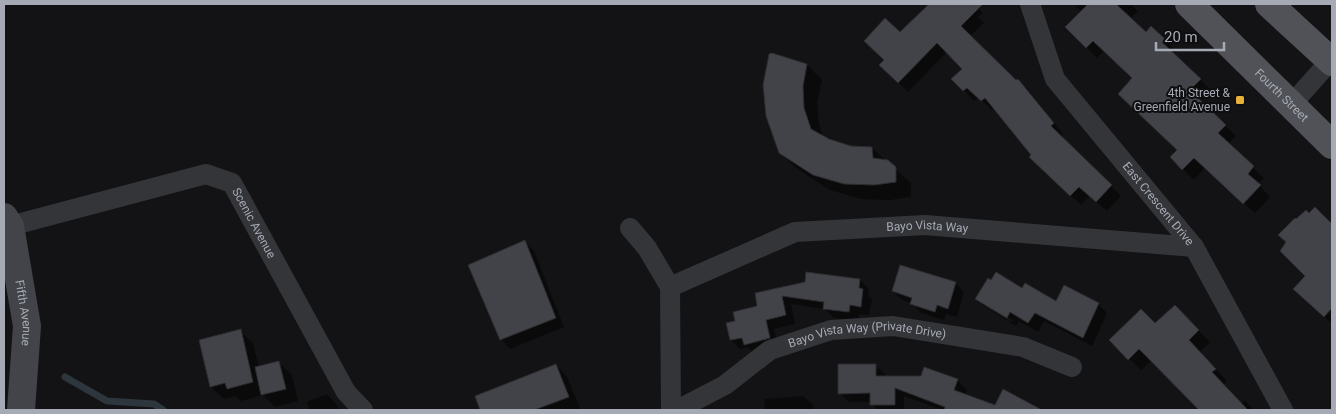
<svg xmlns="http://www.w3.org/2000/svg" width="1336" height="414" font-family="Roboto,sans-serif">
<style>
.shadow{fill:#0007;fill-rule:evenodd}
.lines{fill:none;stroke-linecap:round;stroke-linejoin:round}
.stream{stroke:#2d353d;stroke-width:7}
.building{fill:#424348;stroke:#2d2d31}
.street{stroke:#343539;stroke-width:20}
.secondary{stroke:#424449;stroke-width:28}
.primary{stroke:#515258;stroke-width:28}
.poi-dot{fill:#e7b039;stroke:#0e0e10;stroke-width:2}
.labels{text-anchor:middle;dominant-baseline:central;stroke-width:4;stroke-linejoin:round;paint-order:stroke}
.poi-label{font-size:12px;fill:#a5aab4;stroke:#0e0e10;text-anchor:end}
.street-label{font-size:12px;fill:#a5aab4;stroke:#0e0e10}
</style>
<rect width="100%" height="100%" fill="#131315"/>
<!-- shadow -->
<path class="shadow" d="M932,4h42l9,9 -5,4 6,6 -14,13 46,46 2,-2 10,10 35,44 -3,3 61,59 -14,15 -17,-15 -9,9 -41,-38 -45,-59 -3,2 -14,-13 -4,4 -21,-22 11,-10 -17,-17 -39,40 -27,-27 19,-31z
M1074,4h56l8,7 -8,8 16,14 19,7 11,11 -3,3 38,36 -11,12 36,34 -8,8 36,34 -6,6 12,13 -15,16 -50,-45 -11,12 -23,-23 7,-7 -44,-71 -30,-28 -7,7 -30,-31 15,-15z
M807,65l15,15 -5,22 2,23 5,13 27,10h21l39,35v14l-21,3 -29,-1 -31,-9 -34,-22 -16,-16z
M1315,209l17,16v99l-26,-24 4,-86z
M525,242l9,9 30,76 -54,22 -9,-10z
M860,280l9,9 -1,7 4,3 -3,16 -10,-1 -1,7 -24,-3 -9,-9 -34,-5 4,20 -21,5 4,18 -24,7 -6,-7 -8,2 -9,-9 5,-18 23,-15 -3,-13z
M955,283l9,9 -7,25 -11,-3 -2,6 -23,-7 -9,-10 -10,-3 -9,-9z
M1023,290l33,13 42,1 9,9 -15,33 -48,-25 -6,11 -19,-11 -3,5 -30,-18 -9,-9zM985,304l28,16 -2,2 -26,-15z
M1175,306l35,36 -10,10 27,29 -4,4 18,19 4,-3 9,9h-54l-48,-50 -11,10 -30,-30 45,-15z
M240,331l13,12 6,25 20,-5 13,12 6,26 -23,6 -12,-12 -22,6 -5,-5 -12,3 -13,-12z
M556,365l11,12 13,31 -2,2h-96l-6,-13z
M875,365l10,9v3h37l2,-8 33,11 10,10 -2,5 17,12 -1,3h-39l-38,-14v14h-27l-6,-8h-22l-9,-9z
M327,394l9,10 3,6h-29l-3,-8z
M803,396l10,9 1,5h-49l-1,-11z"/>
<g class="lines">
<!-- stream -->
<path class="stream" d="M65,377l42,24 47,3 9,6"/>
</g>
<!-- building -->
<path class="building" d="M929,4h54l-22,22 55,54 2,-1 36,44 -3,3 61,59 -16,17 -17,-15 -9,9 -41,-39 2,-2 -46,-57 -4,3 -14,-13 -4,3 -12,-12 11,-10 -25,-26 -39,40 -19,-18 5,-5 -20,-19 21,-23 15,14z
M1088,4h28l30,28 5,-6 15,14 -3,3 38,36 -11,11 36,35 -8,8 36,33 -6,8 13,11 -18,19 -49,-46 -12,12 -12,-13 7,-7 -59,-56 14,-16 -39,-37 -7,7 -21,-21z
M772,53l35,11 -4,22 1,22 7,21 18,10 22,7 21,1 1,11 15,2 8,7v15l-22,3 -30,-1 -31,-9 -34,-22 -13,-37 -3,-31 6,-31z
M1315,207l17,17v84l-8,9 -31,-28 12,-13 -25,-25 6,-9 -8,-7 17,-17 1,1 10,-9 3,3z
M525,240l31,78 -56,22 -32,-75z
M900,265l56,17 -8,27 -11,-4 -2,7 -25,-8 2,-6 -20,-7z
M806,272l54,7 -1,9 4,1 -2,18 -11,-2 -1,7 -26,-3 1,-7 -42,-6 4,19 -20,5 4,18 -26,7 -2,-7 -12,2 -4,-17 9,-2 -2,-9 24,-6 -2,-13 50,-11z
M996,272l26,16 3,-5 31,18 8,-16 35,18 -16,35 -48,-25 -7,10 -18,-11 -3,6 -32,-19 13,-21 3,2z
M1175,305l24,25 -10,10 27,29 -4,3 36,38h-49l-60,-61 -11,11 -19,-20 32,-31 14,14z
M241,329l12,53 -26,7 -2,-6 -15,4 -11,-47z
M279,361l7,28 -25,6 -6,-28z
M556,364l13,33 -35,13h-54l-5,-14z
M838,364h38v12h45l3,-9 34,12 -4,11 41,15 8,-16 39,21h-98l1,-3 -50,-19v17h-25v-12l-32,1z"/>
<g class="lines">
<!-- street -->
<g class="street">
<path id="s1" d="M1030,4l25,75 139,168 89,163"/>
<path d="M1291,105l41,-46"/>
<path id="s2" d="M10,226l196,-52 26,9 114,209 17,18"/>
<path d="M630,228l17,20 23,39 1,123"/>
<path id="s3" d="M670,287l125,-55 130,-7 269,22"/>
<path id="s4" d="M677,410l48,-25 45,-35 61,-20 62,-4 130,21 49,20"/>
</g>
<!-- secondary -->
<path class="secondary" id="s5" d="M4,217l6,9 17,100 -6,84"/>
<!-- primary -->
<g class="primary">
<path id="s6" d="M1189,4l143,141"/>
<path d="M1269,4l63,58"/>
</g>
</g>
<!-- markers -->
<rect class="poi-dot" x="1235" y="95" width="10" height="10" rx="2.5"/>
<g class="labels">
<!-- poi labels -->
<g class="poi-label">
<text x="1230" y="93">4th Street &amp;<tspan x="1230" dy="14">Greenfield Avenue</tspan></text>
</g>
<!-- street labels -->
<g class="street-label">
<text stroke="none"><textPath href="#s6" startOffset="130">Fourth Street</textPath></text>
<text stroke="none"><textPath href="#s1" startOffset="241">East Crescent Drive</textPath></text>
<text stroke="none"><textPath href="#s2" startOffset="276">Scenic Avenue</textPath></text>
<text stroke="none"><textPath href="#s3" startOffset="269">Bayo Vista Way</textPath></text>
<text stroke="none"><textPath href="#s5" startOffset="99">Fifth Avenue</textPath></text>
<text stroke="none"><textPath href="#s4" startOffset="211">Bayo Vista Way (Private Drive)</textPath></text>
</g>
</g>
<!-- border -->
<rect width="1336" height="414" fill="none" stroke="#a5aab4" stroke-width="10"/>
<!-- scale -->
<path d="M1156 42v8h68v-8" fill="none" stroke="#a5aab4" stroke-width="2.5"/>
<text x="1164" y="42" font-size="15" fill="#a5aab4" stroke="#0e0e10" stroke-width="4" paint-order="stroke">20 m</text>
</svg>
